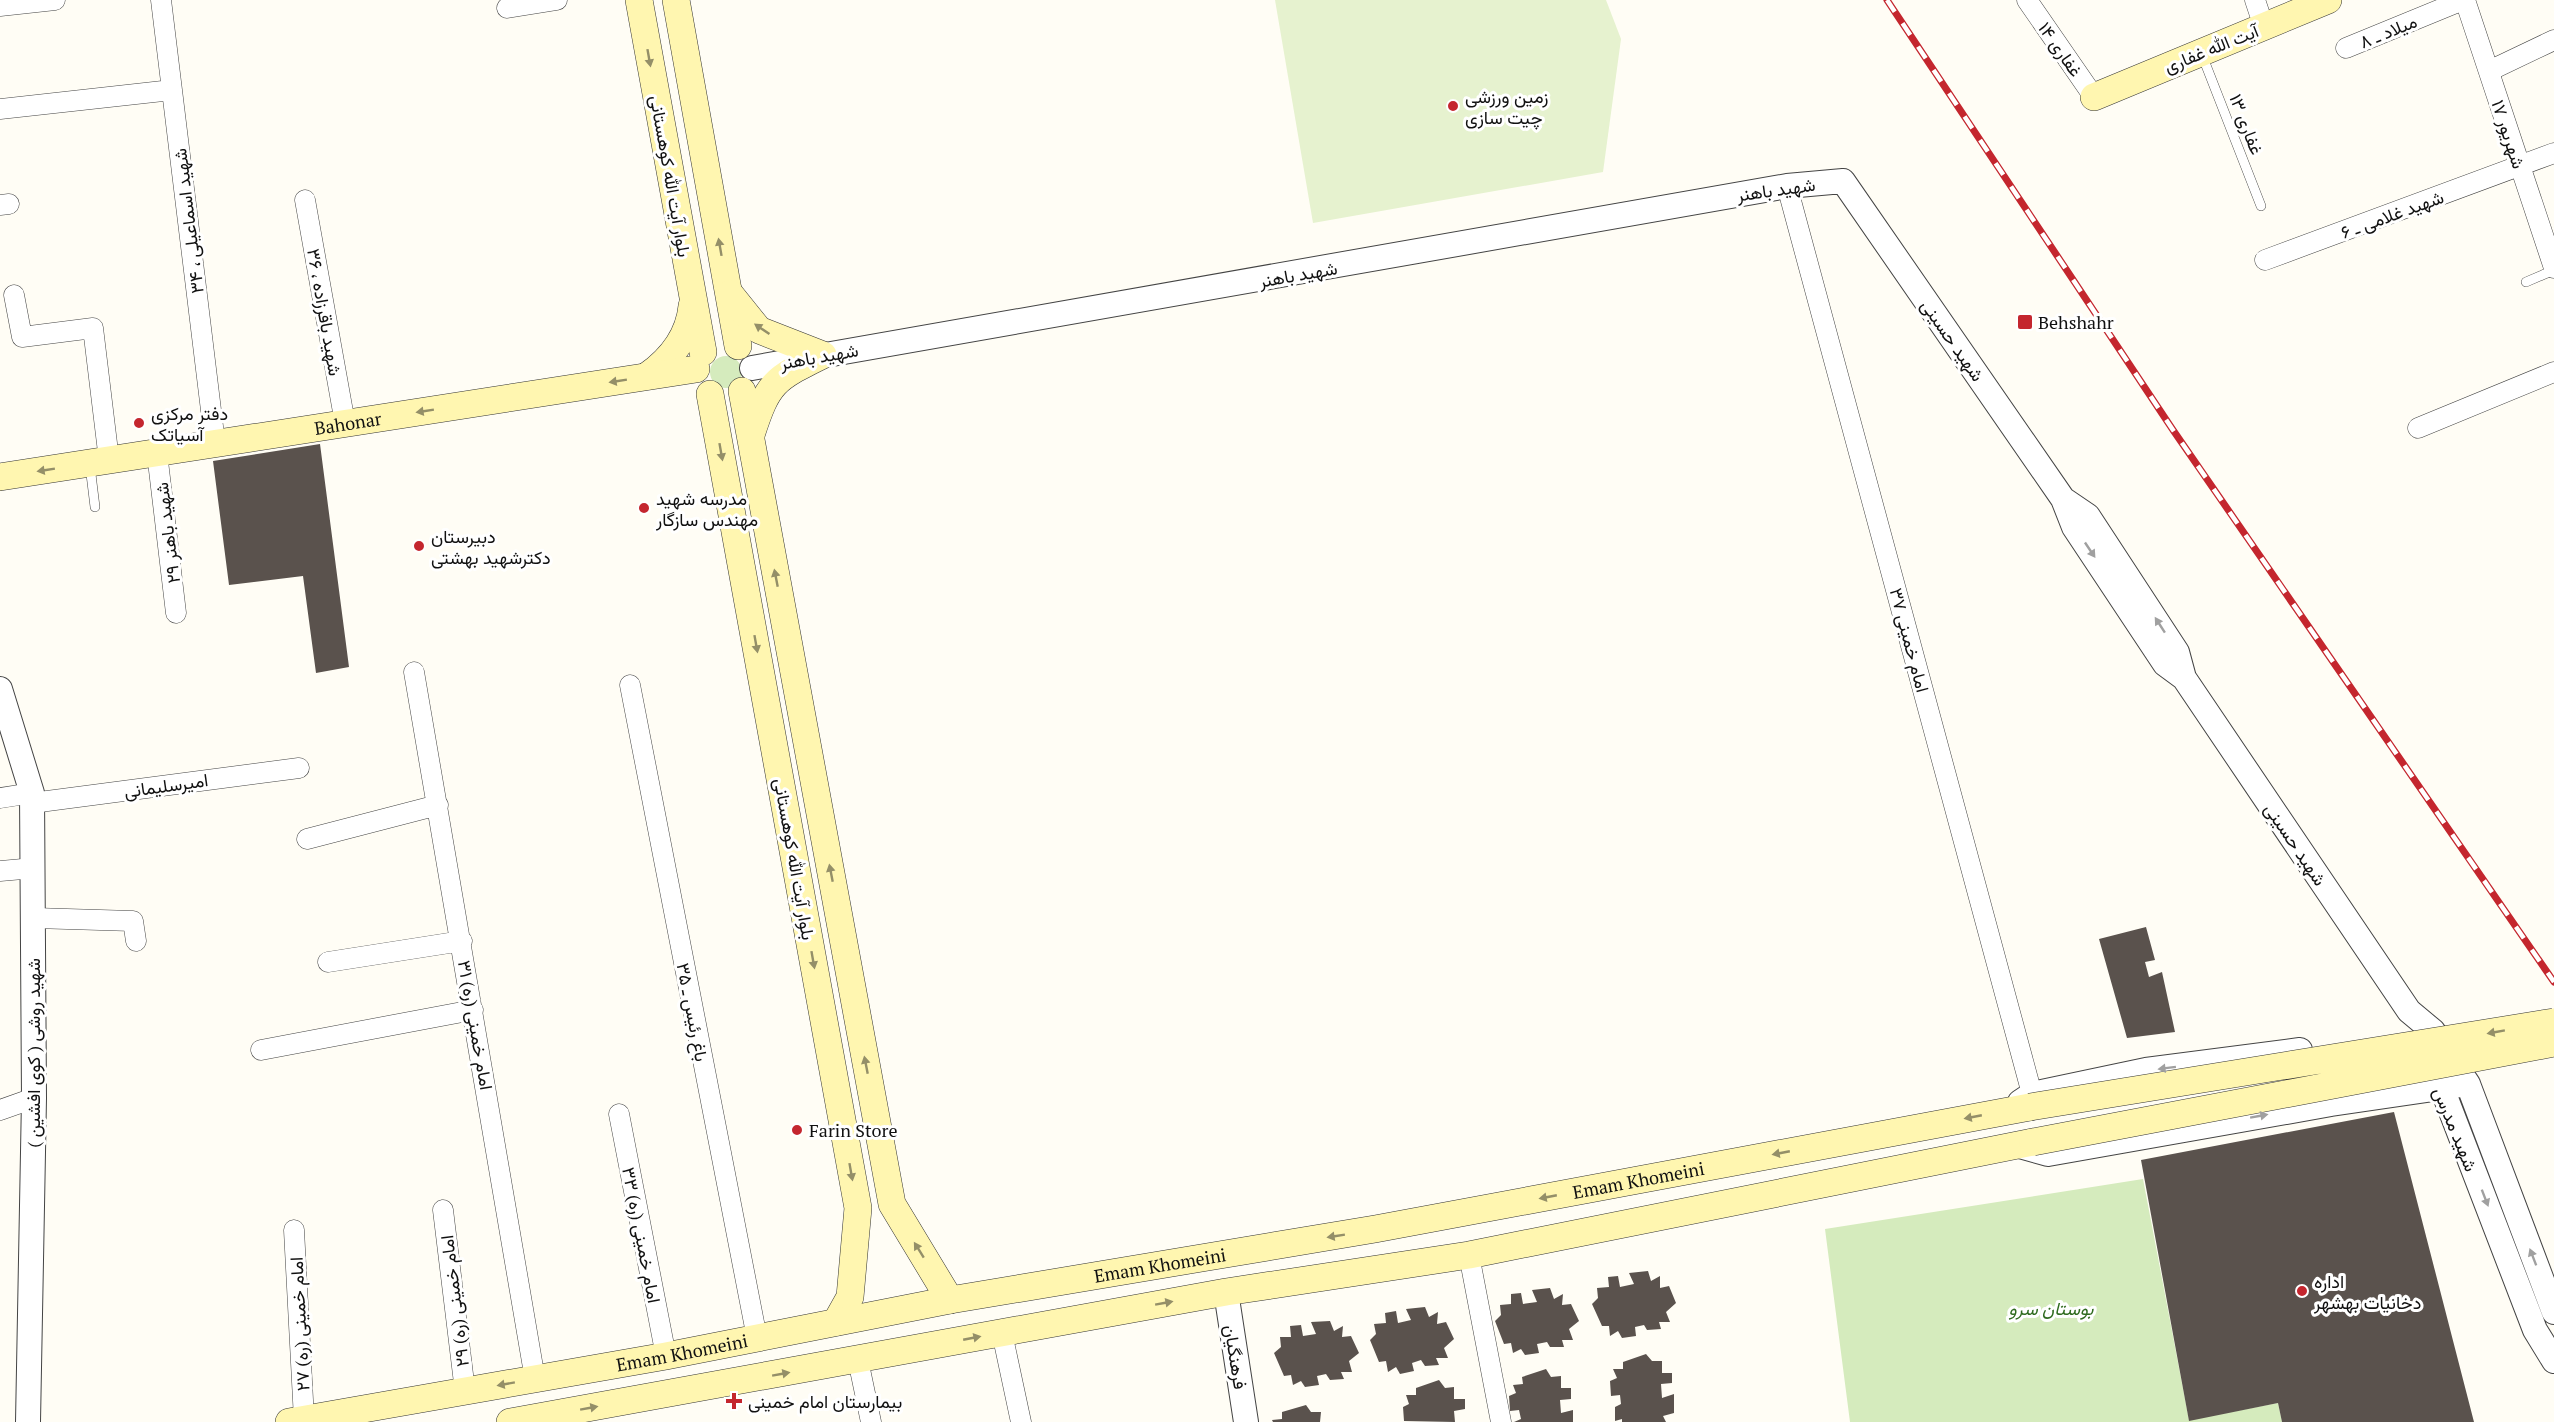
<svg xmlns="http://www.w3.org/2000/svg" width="2554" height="1422" font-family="'PT Serif',Vazirmatn,serif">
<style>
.green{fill:#d5ebbd}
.pitch{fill:#e6f2cf}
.building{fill:#5a524d}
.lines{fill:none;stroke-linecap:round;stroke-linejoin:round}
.service-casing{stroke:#444;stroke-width:10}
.minor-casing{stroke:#444;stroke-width:21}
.tertiary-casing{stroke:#444;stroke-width:26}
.secondary-casing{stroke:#333;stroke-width:28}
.service{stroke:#fff;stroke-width:9}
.minor{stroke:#fff;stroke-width:20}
.tertiary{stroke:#fff;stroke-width:24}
.secondary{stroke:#fff6b0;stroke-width:27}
.rail-casing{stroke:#c4262e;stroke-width:7}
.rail{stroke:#fff;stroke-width:4.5;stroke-dasharray:14;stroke-linecap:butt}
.secondary-bridge-casing{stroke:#333;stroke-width:28;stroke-linecap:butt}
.secondary-bridge{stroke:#fff6b0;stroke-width:27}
.oneway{fill:#948f68}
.oneway2{fill:#a0a0a0}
.poi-dot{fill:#c4262e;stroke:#fff;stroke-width:2}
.labels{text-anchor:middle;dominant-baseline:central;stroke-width:6;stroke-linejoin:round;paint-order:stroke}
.street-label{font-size:18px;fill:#111;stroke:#fff}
.poi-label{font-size:18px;fill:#111;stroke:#fff;text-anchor:start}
.park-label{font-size:18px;font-style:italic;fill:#2f6b1f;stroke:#fff}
</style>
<rect width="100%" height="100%" fill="#fffdf5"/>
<!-- green -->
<path class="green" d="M710 372a16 16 0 1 1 32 0a16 16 0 1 1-32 0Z
M2143,1179l46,241 89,-17 4,19h-432l-25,-193z"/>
<!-- pitch -->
<path class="pitch" d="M1275,0h331l15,39 -18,133 -290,51z"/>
<!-- building -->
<path class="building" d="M320,444l29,223 -33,6 -13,-97 -74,9 -16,-124z
M2146,927l9,33 -10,2 4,15 13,-5 13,60 -48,6 -28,-99z
M2394,1112l80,310h-192l-4,-19 -89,18 -48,-261z
M1648,1271l3,10 9,-5v12l9,-2 7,17 -10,9 4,10h-11l2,7 -14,1 -3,-5 -9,2 1,9 -14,2 -4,-7 -8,5 -1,-10h-7l-10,-22 6,-6 -1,-10 12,-1 -1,-10 10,-1 2,11 14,-3 -5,-11z
M1550,1288l4,11 9,-5 -1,11 9,-1 8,17 -10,8 4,11h-11l2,7h-14l-3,-5 -10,2 2,9 -14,2 -4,-6 -8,4 -2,-10 -7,1 -9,-23 6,-6 -1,-10 11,-1v-10l10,-1 2,11 14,-2 -5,-12z
M1425,1307l4,10 9,-5 -1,12 9,-2 8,17 -10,9 4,10h-12l3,7 -14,1 -4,-6 -9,3 2,8 -14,3 -4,-7 -8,5 -2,-11 -7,1 -9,-22 6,-6 -2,-10 12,-1 -1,-10 11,-2 2,12 13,-3 -5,-11z
M1330,1321l4,10 9,-5 -1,11 9,-1 8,17 -10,8 3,11h-11l3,7 -14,1 -4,-6 -9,2 2,9 -14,2 -4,-6 -8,4 -2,-10 -7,1 -10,-23 7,-6 -1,-10h11l-1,-11 11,-1 2,11 13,-2 -5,-12z
M1646,1354l6,7h10v12h10v10l-11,1 1,14 12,-4v19l-11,3 3,6h-44v-3l-7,2v-14l6,-3 -1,-9 -9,1 -1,-15 7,-3 -4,-9h10v-7z
M1546,1369l5,8 10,-1v12h10v11l-11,1 1,13 12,-3v12h-59l7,-3 -2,-9 -9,1 -1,-15 7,-3 -3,-8 10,-1 -1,-7z
M1439,1380l6,8 9,-1v12h11v10l-11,2 1,11 -51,-1 -1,-14 6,-3 -3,-9h10v-7z
M1306,1405l5,7h10l-1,10h-47l-1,-2 10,-1v-7z"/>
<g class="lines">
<!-- service casing -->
<g class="service-casing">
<path id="service" d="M2202,55l59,151
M2526,282l28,-12
M90,466l5,41"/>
</g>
<!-- minor casing -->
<g class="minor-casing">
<path id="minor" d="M161,0l54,443
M2027,0l67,97
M2255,0l9,27
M2465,0l89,268
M0,6l55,-6
M507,8l50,-8
M2346,48l117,-48
M2489,71l65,-31
M0,109l172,-19
M1787,186l245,908
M305,200l40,223
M0,205l9,-1
M2265,260l289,-107
M14,295l8,42 71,-9 16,132
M2418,428l136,-56
M157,453l19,160
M414,672l121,707
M630,685l127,653
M0,798l32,-5
M32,803l267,-35
M307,839l131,-34
M0,871l34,-3
M34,918l99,3 3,20
M328,962l134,-21
M261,1050l212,-40
M0,1110l34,-12
M619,1114l47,242
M443,1210l22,181
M294,1230l10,189
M1469,1255l32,167
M1002,1333l19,89
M858,1360l13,62"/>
</g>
<!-- tertiary casing -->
<g class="tertiary-casing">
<path id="tertiary" d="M752,368l1035,-182 56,-5 220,318 11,28 91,137 19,14
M2063,499l25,17 89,136 7,26 225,333 24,20 35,53 86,228
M0,689l32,104 2,305 -6,324
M2433,1075l9,13 93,242 19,31
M2020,1102l12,-8 114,-24 154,-20
M2016,1145l32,9 283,-50 137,-20
M1226,1292l20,130"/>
</g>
<!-- secondary casing -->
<g class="secondary-casing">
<g id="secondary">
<path d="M639,0l64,352"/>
<path d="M676,0l62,346"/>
<path d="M2094,97l234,-97"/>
<path d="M730,294l29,36 64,25c-49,24 -55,27 -72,80"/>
<path d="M647,376c24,-17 42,-39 45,-70"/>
<path d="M742,391l150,813 58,96"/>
<path d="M710,394l148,814 -8,89 -14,25"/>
<path id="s1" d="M0,477l696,-108"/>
<path id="s2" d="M289,1422l377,-66 284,-56 425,-71 655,-122"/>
<path d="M510,1422l716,-130 243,-37 564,-113"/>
</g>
</g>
<!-- service -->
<use href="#service" class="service"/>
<!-- minor -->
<use href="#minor" class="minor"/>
<!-- tertiary -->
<use href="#tertiary" class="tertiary"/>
<!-- secondary -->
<use href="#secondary" class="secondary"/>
<!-- rail casing -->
<g class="rail-casing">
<path id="rail" d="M1887,0l286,430 381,552"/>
</g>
<!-- rail -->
<use href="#rail" class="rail"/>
<!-- secondary-bridge casing -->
<g class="secondary-bridge-casing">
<path id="secondary-bridge" d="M2030,1107l524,-85
M2033,1142l521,-99"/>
</g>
<!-- secondary-bridge -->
<use href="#secondary-bridge" class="secondary-bridge"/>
</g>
<!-- one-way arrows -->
<defs><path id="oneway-solid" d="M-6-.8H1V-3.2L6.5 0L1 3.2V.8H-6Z" transform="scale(1.5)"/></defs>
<g class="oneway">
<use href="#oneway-solid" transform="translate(649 58) rotate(80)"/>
<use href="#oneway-solid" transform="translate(720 247) rotate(-100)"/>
<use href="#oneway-solid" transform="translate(762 329) rotate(-146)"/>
<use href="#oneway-solid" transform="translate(618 381) rotate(171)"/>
<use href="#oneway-solid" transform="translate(425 411) rotate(171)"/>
<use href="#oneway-solid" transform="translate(721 452) rotate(80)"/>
<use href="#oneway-solid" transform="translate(46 470) rotate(171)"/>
<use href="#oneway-solid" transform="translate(776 578) rotate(-101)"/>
<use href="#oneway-solid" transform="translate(756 644) rotate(80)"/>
<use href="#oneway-solid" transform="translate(831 873) rotate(-101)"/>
<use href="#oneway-solid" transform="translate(813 960) rotate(80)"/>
<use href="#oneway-solid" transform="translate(2496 1032) rotate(170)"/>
<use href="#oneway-solid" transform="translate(866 1065) rotate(-101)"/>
<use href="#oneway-solid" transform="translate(1973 1117) rotate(169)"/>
<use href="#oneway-solid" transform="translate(1781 1153) rotate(169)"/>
<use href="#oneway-solid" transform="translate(851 1172) rotate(80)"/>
<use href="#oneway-solid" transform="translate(1548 1197) rotate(169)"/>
<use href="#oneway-solid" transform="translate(1336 1236) rotate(171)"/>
<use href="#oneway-solid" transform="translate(919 1250) rotate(-122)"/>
<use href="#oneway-solid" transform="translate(1164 1303) rotate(-10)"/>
<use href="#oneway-solid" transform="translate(972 1338) rotate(-11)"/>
<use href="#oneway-solid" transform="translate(781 1374) rotate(-10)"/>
<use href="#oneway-solid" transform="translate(506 1384) rotate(170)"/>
<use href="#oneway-solid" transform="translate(589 1408) rotate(-10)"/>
</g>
<g class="oneway2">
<use href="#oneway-solid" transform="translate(2090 550) rotate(56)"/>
<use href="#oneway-solid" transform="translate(2160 625) rotate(-123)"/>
<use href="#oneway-solid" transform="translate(2167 1068) rotate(173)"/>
<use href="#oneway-solid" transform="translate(2259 1116) rotate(-10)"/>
<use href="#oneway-solid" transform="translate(2485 1198) rotate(69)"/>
<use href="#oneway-solid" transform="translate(2533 1257) rotate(-111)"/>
</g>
<!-- markers -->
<g class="poi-dot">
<circle cx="1453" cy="106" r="6"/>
<rect x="2017" y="314" width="16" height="16" rx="3"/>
<circle cx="139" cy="423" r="6"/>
<circle cx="644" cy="508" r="6"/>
<circle cx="419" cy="546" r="6"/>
<circle cx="797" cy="1130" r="6"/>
<circle cx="2302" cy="1291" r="6"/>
<path d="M731 1392h6v6h6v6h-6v6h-6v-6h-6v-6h6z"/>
</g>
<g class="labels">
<!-- street labels -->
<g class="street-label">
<text transform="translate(2388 31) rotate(-22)">میلاد ـ ۸</text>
<text transform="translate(2211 48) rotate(-22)">آیت الله غفاری</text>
<text transform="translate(2061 49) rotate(55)">غفاری ۱۴</text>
<text transform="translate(2247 124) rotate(69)">غفاری ۱۳</text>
<text transform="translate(2509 134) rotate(72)">۱۷ شهریور</text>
<text transform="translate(671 176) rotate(80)">بلوار آیت الله کوهستانی</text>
<text transform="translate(1776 189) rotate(-8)">شهید باهنر</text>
<text transform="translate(2392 214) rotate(-20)">شهید غلامی ـ ۶</text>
<text transform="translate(188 221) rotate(-97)">شهید اسماعیلی ، ۳۴</text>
<text transform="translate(1298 274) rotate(-10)">شهید باهنر</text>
<text transform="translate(325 312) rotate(80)">شهید باقرزاده ، ۳۶</text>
<text transform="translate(1953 340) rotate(55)">شهید حسینی</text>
<text transform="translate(819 356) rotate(-10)">شهید باهنر</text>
<text stroke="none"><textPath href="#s1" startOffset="352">Bahonar</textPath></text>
<text transform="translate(167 533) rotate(-97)">شهید باهنر ۲۹</text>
<text transform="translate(1910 640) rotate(75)">امام خمینی ۳۷</text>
<text transform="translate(166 785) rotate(-8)">امیرسلیمانی</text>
<text transform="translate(2296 844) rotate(56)">شهید حسینی</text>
<text transform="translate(795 859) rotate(80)">بلوار آیت الله کوهستانی</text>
<text transform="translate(693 1012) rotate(79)">باغ رئیس ـ ۳۵</text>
<text transform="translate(476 1025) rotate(80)">امام خمینی (ره) ۳۱</text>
<text transform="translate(33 1053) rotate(-90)">شهید روشی ( کوی افشین )</text>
<text transform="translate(2456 1129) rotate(68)">شهید مدرس</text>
<text stroke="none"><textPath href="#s2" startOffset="1371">Emam Khomeini</textPath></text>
<text transform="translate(642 1235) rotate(79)">امام خمینی (ره) ۳۳</text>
<text stroke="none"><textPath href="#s2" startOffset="885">Emam Khomeini</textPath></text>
<text transform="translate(454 1301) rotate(-97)">امام خمینی (ره) ۲۹</text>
<text transform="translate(299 1324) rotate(-93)">امام خمینی (ره) ۲۷</text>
<text stroke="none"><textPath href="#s2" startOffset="399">Emam Khomeini</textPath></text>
<text transform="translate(1236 1357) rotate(81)">فرهنگیان</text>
</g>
<!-- poi labels -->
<g class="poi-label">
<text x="1465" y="96">زمین ورزشی<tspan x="1465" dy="21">چیت سازی</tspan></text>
<text x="2038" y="322">Behshahr</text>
<text x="151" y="413">دفتر مرکزی<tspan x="151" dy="21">آسیاتک</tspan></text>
<text x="656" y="498">مدرسه شهید<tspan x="656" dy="21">مهندس سازگار</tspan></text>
<text x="431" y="536">دبیرستان<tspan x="431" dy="21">دکترشهید بهشتی</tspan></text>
<text x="809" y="1130">Farin Store</text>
<text x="2314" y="1281">اداره<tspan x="2314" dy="21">دخانیات بهشهر</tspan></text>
<text x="748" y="1401">بیمارستان امام خمینی</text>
</g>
<!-- park labels -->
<g class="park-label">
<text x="2051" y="1308">بوستان سرو</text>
</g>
</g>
</svg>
